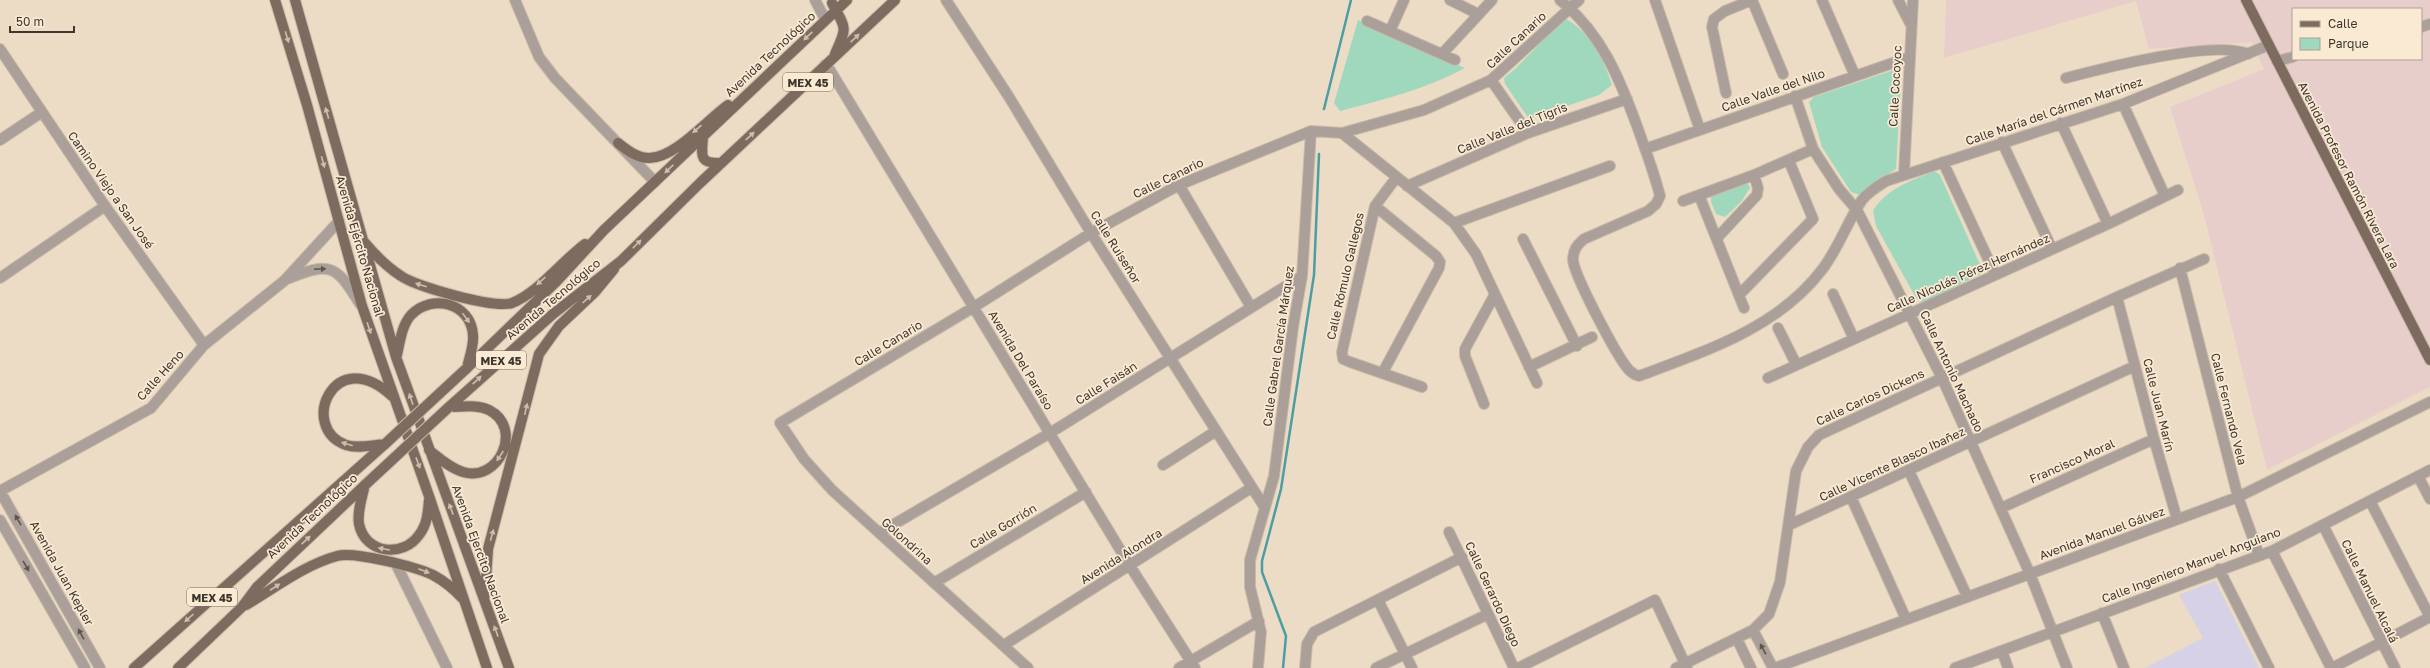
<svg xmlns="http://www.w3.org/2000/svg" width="2430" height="668" font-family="'Golos Text',sans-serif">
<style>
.industrial{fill:#e8cecb;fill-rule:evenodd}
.education{fill:#d6d1e7}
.green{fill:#a0d8be}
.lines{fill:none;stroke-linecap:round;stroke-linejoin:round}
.stream{stroke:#4c9ea3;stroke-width:2.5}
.minor-casing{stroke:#c9bba7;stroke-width:12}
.major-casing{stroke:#c9bba7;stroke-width:12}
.minor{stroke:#aa9f99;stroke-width:10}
.major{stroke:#7e6b60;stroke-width:10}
.major-bridge-casing{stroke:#c9bba7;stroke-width:12;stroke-linecap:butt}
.major-bridge{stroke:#7e6b60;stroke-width:10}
.oneway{fill:#cfbdab}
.oneway2{fill:#5e564d}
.labels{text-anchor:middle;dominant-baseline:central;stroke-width:3.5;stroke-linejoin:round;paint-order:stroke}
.shield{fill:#fae9d3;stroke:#766c5f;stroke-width:1}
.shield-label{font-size:11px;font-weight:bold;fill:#3d362d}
.street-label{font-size:12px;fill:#3d362d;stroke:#fae9d3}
</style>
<rect width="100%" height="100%" fill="#ecdcc6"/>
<!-- industrial -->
<path class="industrial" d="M1946,0h484v387l-163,83 -63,-255 -34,-108 94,-38 -12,-27 -103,7 -13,-48 -192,57zM2293,9h128v50h-128z"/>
<!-- education -->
<path class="education" d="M2215,581l44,87h-114l58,-30 -24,-43z"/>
<!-- green -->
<path class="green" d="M1565,18c26,16 38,39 47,67l-13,10 -70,24 -24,-35 -1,-6 11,-9z
M1358,20l107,48c-39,21 -82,32 -125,43l-6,-8z
M1894,70l6,4 1,8 -5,87 -36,26 -9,-3 -29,-45 -13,-45 5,-5z
M1934,171l6,4 42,94 -1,5 -59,29 -6,-5 -40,-72 -3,-15c14,-23 38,-30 61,-40z
M1745,183l3,1 2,4 -9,14 -16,15 -9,-3 -5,-12v-5z"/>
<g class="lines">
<!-- stream -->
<path class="stream" d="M1324,109l27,-109
M1283,668l3,-32 -24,-64v-11l19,-72 33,-214 5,-121"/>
<!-- minor casing -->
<g class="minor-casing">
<path id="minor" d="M515,0l24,57 16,21 100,104
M815,0l10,19
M946,0l63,97 82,136 174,275
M1450,0l28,14
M1560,0c41,33 59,77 77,126 8,23 17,46 23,70l-4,8 -8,7 -64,28c-7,6 -11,11 -11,21 1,15 44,97 56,110 3,3 6,5 10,6 66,-25 137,-47 182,-105 17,-21 26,-49 41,-71 6,-8 16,-14 24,-19l237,-77 146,-59
M1655,0l45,130
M1752,0l31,74
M1822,0l33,76
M1898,0l13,25
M1367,21l88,39
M2421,27l9,-3
M1390,31l14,-31
M0,49l105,157 99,139
M1442,54l50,-54
M2277,61l16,-4
M825,65l5,5 300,496 65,102
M2066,78c38,-10 149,-39 182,-24
M1491,80l37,53
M1726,93l-14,-66 2,-8 11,-8 27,-11
M1795,96l18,53 26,40 18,21 85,168 88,196 37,94
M2123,104l42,92
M2061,123l47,101
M1342,133l112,90 22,31 61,129
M0,140l42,-28
M2002,142l50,107
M1645,149l265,-92
M1943,162l52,112
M1904,174l9,-174
M1396,178l-21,28 -33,146 1,7 7,3 72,25
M1179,185l72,122
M1407,186l121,-53 99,-34
M1699,195l45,113
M1683,201l71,-26 59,-26
M1375,206l61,50 4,6 -1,6 -56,104
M1454,223l156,-57
M1717,238l40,-43 1,-7 -4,-13
M1523,239l54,107
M2180,268l58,229 21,58
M0,278l105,-72
M287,279c44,-18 49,-14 73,25
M1833,294l21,45
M1739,295l74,-76 -24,-58
M2117,297l37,142 23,80
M1778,328l18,36
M1529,367l63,-30
M1768,378l340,-154 70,-34
M1484,404l-19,-48v-7l30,-55
M1163,465l53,-34
M1909,471l58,125
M2418,476l12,23
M0,491l151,-83 53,-63 80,-64 55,-60
M0,491l100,177
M1851,497l55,122
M2370,501l60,116
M2001,508l153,-69
M0,520l85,148
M1789,525l346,-159
M2323,525l72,143
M1449,532l65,136
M879,533l171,-100 252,-157
M2272,551l59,117
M396,564l51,104
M2219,569l50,99
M934,583l152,-91
M1378,600l34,68
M2102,613l22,55
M1753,630l20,38
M1737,639l14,29
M1004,645l247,-157
M2002,651l6,17
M1028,668l-196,-178 -28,-31 -24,-36 194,-116 117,-74 88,-48 132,-54 31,2 82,-23 67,-30 88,-80
M1179,668l80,-47
M1258,668l3,-36 -11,-45v-27l24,-84 19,-149 9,-51 9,-145
M1305,668l2,-24 7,-12 148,-75
M1376,668l112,-54
M1518,668l137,-68 32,68
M1676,668l77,-38 16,-16 11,-32 16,-111 12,-24 11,-12 298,-138 87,-38
M1775,668l463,-171 192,-95
M1955,668l317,-117 158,-81
M2332,668l98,-51"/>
</g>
<!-- major casing -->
<g class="major-casing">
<path id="major" d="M275,0l32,105 55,201 67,190 58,172
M295,0l101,357 113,311
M2246,0l184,360
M832,3c15,27 15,24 3,51
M703,136c-1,19 -5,28 18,27
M618,143c9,7 19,15 31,15 26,0 58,-38 79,-53
M365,243c11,13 22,24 36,33 16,11 94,33 111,27 26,-10 50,-42 73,-59
M397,355c3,-14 5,-30 14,-40 21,-22 60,-12 62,20 1,11 -4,23 -6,33
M467,368l88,-85 49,-53 243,-230
M449,407l104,-93 68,-53 79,-78 195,-183
M385,444c-12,1 -27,5 -39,1 -48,-17 -12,-103 46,-49
M429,450c10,8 21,18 34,22 36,11 61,-44 26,-62 -12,-6 -27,-3 -40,-3
M365,485c-3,12 -8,27 -6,39 6,30 44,34 60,11 8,-10 9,-22 10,-35
M485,595l3,-46 51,-195 20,-28 36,-34 19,-23
M246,605c29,-17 58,-40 91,-49 17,-5 79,11 96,19 11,6 21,14 29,23
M134,668l251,-224
M178,668l64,-61 15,-20 108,-102"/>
</g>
<!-- minor -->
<use href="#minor" class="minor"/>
<!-- major -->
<use href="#major" class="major"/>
<!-- major-bridge casing -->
<g class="major-bridge-casing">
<path id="major-bridge" d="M385,444l82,-76
M365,485l84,-78"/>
</g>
<!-- major-bridge -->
<use href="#major-bridge" class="major-bridge"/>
</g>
<!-- one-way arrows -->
<defs><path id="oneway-solid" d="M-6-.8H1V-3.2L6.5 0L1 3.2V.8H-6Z"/></defs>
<g class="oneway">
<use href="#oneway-solid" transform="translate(808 36) rotate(137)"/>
<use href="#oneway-solid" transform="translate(287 37) rotate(73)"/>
<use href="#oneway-solid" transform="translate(855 38) rotate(-43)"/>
<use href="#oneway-solid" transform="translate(327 113) rotate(-106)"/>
<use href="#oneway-solid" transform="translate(697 129) rotate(139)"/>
<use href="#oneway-solid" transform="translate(750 136) rotate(-43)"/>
<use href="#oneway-solid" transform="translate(323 162) rotate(75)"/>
<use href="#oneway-solid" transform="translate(669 169) rotate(137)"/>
<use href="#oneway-solid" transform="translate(637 244) rotate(-45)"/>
<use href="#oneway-solid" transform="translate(541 281) rotate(138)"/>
<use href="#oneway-solid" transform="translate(421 285) rotate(-162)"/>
<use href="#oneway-solid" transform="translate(587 299) rotate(-42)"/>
<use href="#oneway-solid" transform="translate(466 318) rotate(54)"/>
<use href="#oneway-solid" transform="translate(369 328) rotate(71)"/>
<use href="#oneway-solid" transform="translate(477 380) rotate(-43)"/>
<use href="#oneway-solid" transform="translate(411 399) rotate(-109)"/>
<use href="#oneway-solid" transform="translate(526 409) rotate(-77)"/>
<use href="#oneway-solid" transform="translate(347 444) rotate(-162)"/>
<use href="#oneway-solid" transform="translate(500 456) rotate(123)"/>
<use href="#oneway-solid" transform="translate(418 463) rotate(70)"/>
<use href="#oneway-solid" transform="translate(451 509) rotate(-111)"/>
<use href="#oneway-solid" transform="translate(492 535) rotate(-75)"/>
<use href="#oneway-solid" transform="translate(306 540) rotate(-43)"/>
<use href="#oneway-solid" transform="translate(384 549) rotate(-170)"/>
<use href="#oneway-solid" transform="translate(424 571) rotate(21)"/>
<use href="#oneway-solid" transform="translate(275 587) rotate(-33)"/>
<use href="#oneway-solid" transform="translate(189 618) rotate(138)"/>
<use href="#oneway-solid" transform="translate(496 631) rotate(-110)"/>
</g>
<g class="oneway2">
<use href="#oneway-solid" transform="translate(320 269) rotate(-2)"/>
<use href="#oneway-solid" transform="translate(18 520) rotate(-120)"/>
<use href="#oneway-solid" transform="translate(26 566) rotate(60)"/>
<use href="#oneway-solid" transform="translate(81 634) rotate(-119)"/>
<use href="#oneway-solid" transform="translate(1763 649) rotate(-119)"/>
</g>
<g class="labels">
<!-- shield labels -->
<g class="shield">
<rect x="783" y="73" width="50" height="18" rx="3"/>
<rect x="476" y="351" width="50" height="18" rx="3"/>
<rect x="187" y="588" width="50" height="18" rx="3"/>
</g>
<g class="shield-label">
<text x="808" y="82">MEX 45</text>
<text x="501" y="360">MEX 45</text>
<text x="212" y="597">MEX 45</text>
</g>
<!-- street labels -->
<g class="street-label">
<text transform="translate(1516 40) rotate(-43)">Calle Canario</text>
<text transform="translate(770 54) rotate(-43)">Avenida Tecnológico</text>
<text transform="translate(1895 86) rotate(-87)">Calle Cocoyoc</text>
<text transform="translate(1773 90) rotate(-19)">Calle Valle del Nilo</text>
<text transform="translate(2054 111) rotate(-19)">Calle María del Cármen Martínez</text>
<text transform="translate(1512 128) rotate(-22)">Calle Valle del Tigris</text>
<text transform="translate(2349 175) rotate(63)">Avenida Profesor Ramón Rivera Lara</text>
<text transform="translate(1168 178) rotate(-26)">Calle Canario</text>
<text transform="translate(111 190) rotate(55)">Camino Viejo a San José</text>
<text transform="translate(360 246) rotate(74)">Avenida Ejército Nacional</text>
<text transform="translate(1116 247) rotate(58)">Calle Ruiseñor</text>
<text transform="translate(1968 273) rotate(-24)">Calle Nicolás Pérez Hernández</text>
<text transform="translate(1345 276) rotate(-77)">Calle Rómulo Gallegos</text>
<text transform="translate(553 299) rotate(-40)">Avenida Tecnológico</text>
<text transform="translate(888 343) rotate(-31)">Calle Canario</text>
<text transform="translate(1278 346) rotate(-82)">Calle Gabrel García Márquez</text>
<text transform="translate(1021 360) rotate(59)">Avenida Del Paraíso</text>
<text transform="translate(1952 371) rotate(65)">Calle Antonio Machado</text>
<text transform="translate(160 375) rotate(-48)">Calle Heno</text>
<text transform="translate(1106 383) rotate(-32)">Calle Faisán</text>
<text transform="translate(1870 397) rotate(-25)">Calle Carlos Dickens</text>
<text transform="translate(2159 405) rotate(76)">Calle Juan Marín</text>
<text transform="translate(2229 409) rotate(76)">Calle Fernando Vela</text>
<text transform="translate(2072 461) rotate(-24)">Francisco Moral</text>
<text transform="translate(1892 464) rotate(-25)">Calle Vicente Blasco Ibañez</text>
<text transform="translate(312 516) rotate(-43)">Avenida Tecnológico</text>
<text transform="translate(1003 526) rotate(-31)">Calle Gorrión</text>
<text transform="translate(2102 533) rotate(-20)">Avenida Manuel Gálvez</text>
<text transform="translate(907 541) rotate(42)">Golondrina</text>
<text transform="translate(481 554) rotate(70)">Avenida Ejercito Nacional</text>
<text transform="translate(1121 556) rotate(-32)">Avenida Alondra</text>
<text transform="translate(2191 565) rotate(-21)">Calle Ingeniero Manuel Anguiano</text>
<text transform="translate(62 573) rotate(61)">Avenida Juan Kepler</text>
<text transform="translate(2370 591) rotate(64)">Calle Manuel Alcalá</text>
<text transform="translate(1493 594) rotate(65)">Calle Gerardo Diego</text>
</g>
</g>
<!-- legend -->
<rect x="2292" y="8" width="130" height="52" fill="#fae9d3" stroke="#aea191"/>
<rect x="2300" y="21" width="20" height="6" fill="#7e6b60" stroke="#aea191"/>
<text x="2328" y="28" font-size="12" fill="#3d362d">Calle</text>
<rect x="2300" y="38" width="20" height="12" fill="#a0d8be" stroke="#aea191"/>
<text x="2328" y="48" font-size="12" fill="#3d362d">Parque</text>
<!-- scale -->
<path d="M10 26v6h64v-6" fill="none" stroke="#3d362d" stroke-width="2"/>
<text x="16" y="26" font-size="12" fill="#3d362d" stroke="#fae9d3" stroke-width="3" paint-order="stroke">50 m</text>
</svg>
